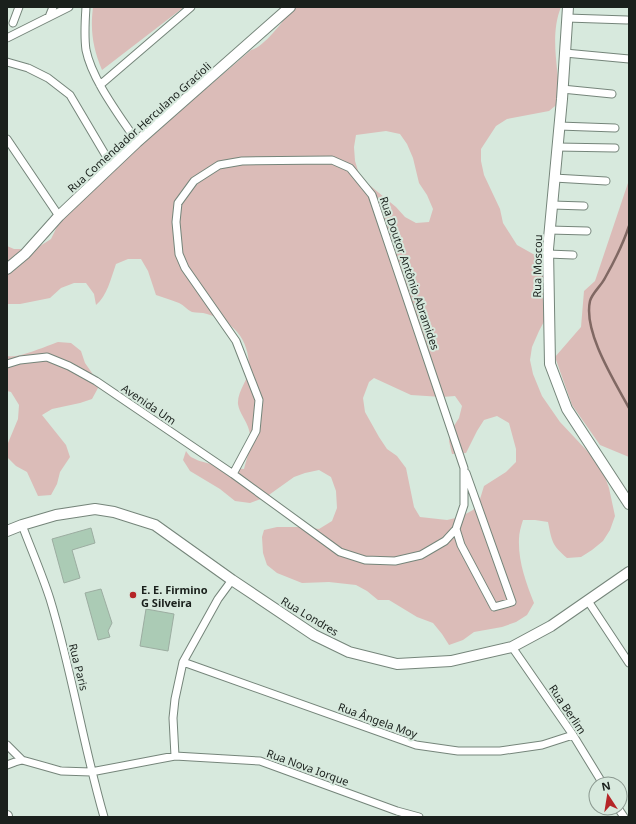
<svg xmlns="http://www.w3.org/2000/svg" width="636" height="824" font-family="'Noto Sans',sans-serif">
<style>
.green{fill:#dbbcb8;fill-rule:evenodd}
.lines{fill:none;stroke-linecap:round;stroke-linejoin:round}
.stream{stroke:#806863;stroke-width:2.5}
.building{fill:#abcbb5;stroke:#9cada1}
.street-casing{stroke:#75857a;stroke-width:9}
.secondary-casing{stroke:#75857a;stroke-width:12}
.street{stroke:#fff;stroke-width:7}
.secondary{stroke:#fff;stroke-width:10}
.poi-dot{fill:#b52527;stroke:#d7e9dd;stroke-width:1.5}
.labels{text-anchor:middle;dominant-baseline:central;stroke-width:4;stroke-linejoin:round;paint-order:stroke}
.street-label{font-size:11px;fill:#1a201c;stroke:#d7e9dd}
.poi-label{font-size:11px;font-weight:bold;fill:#1a201c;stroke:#d7e9dd;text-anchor:start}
</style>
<rect width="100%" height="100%" fill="#d7e9dd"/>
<!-- green -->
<path class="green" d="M93,7h91l-82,63c-9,-22 -12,-39 -9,-63z
M294,7h267c-12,30 -2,63 -1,95l-11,9 -42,8 -11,7 -15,23v12l3,14 16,34 3,14 14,22 25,14 7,11 -1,44 -9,17 -7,16 -2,13 3,14 9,22 18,26 31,33 14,22 4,11 6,28 -5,14 -7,11 -11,9 -11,7 -14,1c-15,-13 -15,-16 -19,-36l-13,-2h-12c-2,6 -4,13 -4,19 -1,22 7,44 15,64l-7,12 -11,7 -14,5 -28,5 -11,8 -14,5 -7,-11 -9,-11 -16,-6 -28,-17h-11l-11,-9 -11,-6 -27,-3 -27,1 -25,-10 -10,-8 -4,-12 -1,-16 2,-7 13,-3h27l15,2 13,-8 5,-13 -1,-17 -5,-14 -12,-7 -14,3 -11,4 -28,20 -16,6 -15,-2 -15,-12 -30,-18 -7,-11 3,-9c2,3 4,6 7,7 10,6 39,10 51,11 3,-12 9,-27 5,-39 -2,-9 -10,-17 -11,-26 -1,-13 11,-24 11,-37 0,-28 -16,-46 -42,-53 -5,-2 -10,-1 -15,-2 -5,-2 -8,-7 -13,-9 -7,-3 -15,-5 -23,-8l-8,-24 -7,-12h-13l-12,5c-5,14 -9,32 -20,41l-2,-11 -8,-11h-12l-13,5 -11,10 -30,6h-13v-58l7,3h12l14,-3 11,-7 21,-43 10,-10 35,-21 134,-115c14,-3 34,-32 43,-43zM386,131l14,3 7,10 6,14 6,25 8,12 6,14 -4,13 -13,1 -11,-6 -9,-10 -29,-24 -8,-9 -4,-13 -1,-14 2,-12zM374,378l37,17 31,2 13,-1 7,10 -3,12 -7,11 -3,12 3,13 14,-1 11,-22 7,-11 13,-4 12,7 7,26v13l-10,10 -22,14 -4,13 -7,11 -13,7 -13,3 -27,-3 -6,-10 -8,-39 -9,-12 -10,-7 -8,-12 -14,-25 -2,-14 6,-16z
M629,180v277l-29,-12 -28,-40 -17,-48 26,-30 3,-36 11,-10z
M58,342l13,1 10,8 4,12 7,10 6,15 -6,11 -12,4 -28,6 -10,6 24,30 4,12 -10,15 -3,12 -6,11 -13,1 -11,-24 -11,-6 -9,-9 1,-14 10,-24 1,-14 -8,-13 -4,-1v-35c11,3 39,-10 51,-14z"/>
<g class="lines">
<!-- stream -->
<path class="stream" d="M629,226c-6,18 -15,36 -24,52 -4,8 -13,15 -15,23 -7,31 25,81 39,107"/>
</g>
<!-- building -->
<path class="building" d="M91,528l4,15 -23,7 8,28 -16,5 -12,-44z
M101,589l11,34 -4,8 2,6 -12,3 -13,-47z
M146,609l28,5 -6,37 -28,-5z"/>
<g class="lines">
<!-- street casing -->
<g class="street-casing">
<path id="street" d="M86,7c-1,15 -2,29 0,43 6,30 34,66 51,92
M49,17l4,-10
M567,18l60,2
M13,23l6,-16
M7,38l62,-31
M565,53l64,6
M7,62l21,6 20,10 22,17 42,71
M100,85l91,-78
M562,89l50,5
M559,126l56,2
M7,139l52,77
M557,147l58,1
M554,178l52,3
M552,205l32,1
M549,230l38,1
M548,254l25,1
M7,364l13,-4 27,-3 22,9 27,15 137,93 107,78 25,8 30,1 26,-6 24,-14 11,-12 8,-24v-37l-92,-273 -22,-27 -18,-8 -90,1 -23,4 -25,16 -16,22 -2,19 3,32 6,14 51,73 23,59 -3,31 -23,43
M22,525c9,24 20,49 28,74 22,72 33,146 54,218
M456,529l5,16 33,62 18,-5 -46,-129
M588,601l41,62
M512,647l61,88 30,49
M183,662l233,83 42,6h42l42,-6 31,-10
M7,745l15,15
M175,756l-2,-38 2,-19 8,-37 35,-63 14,-19
M7,765l8,-3 7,-2 39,11 30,1 84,-16 85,5 137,50 22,6
M618,808l6,9"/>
</g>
<!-- secondary casing -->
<g class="secondary-casing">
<path id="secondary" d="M568,7l-6,92 -14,150 2,115 17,45 62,95
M7,269l18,-15 34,-38 78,-74 153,-135
M7,531l15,-6 34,-10 39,-6 19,3 22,7 19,6 77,55 82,55 35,17 48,12 54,-3 61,-14 39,-21 78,-54
M7,816v1"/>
</g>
<!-- street -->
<use href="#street" class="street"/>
<!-- secondary -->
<use href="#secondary" class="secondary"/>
</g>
<!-- markers -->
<circle class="poi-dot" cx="133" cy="595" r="4"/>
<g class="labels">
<!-- street labels -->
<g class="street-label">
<text transform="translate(139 127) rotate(-42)">Rua Comendador Herculano Gracioli</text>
<text transform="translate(537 266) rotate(-89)">Rua Moscou</text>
<text transform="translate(410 273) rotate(71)">Rua Doutor Antônio Abramides</text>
<text transform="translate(149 404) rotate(34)">Avenida Um</text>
<text transform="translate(310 616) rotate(31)">Rua Londres</text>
<text transform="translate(79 667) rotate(76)">Rua Paris</text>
<text transform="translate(568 709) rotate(56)">Rua Berlim</text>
<text transform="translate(378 720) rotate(20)">Rua Ângela Moy</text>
<text transform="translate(308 767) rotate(20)">Rua Nova Iorque</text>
</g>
<!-- poi labels -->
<g class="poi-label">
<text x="141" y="589">E. E. Firmino<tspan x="141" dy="13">G Silveira</tspan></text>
</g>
</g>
<!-- border -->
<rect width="636" height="824" fill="none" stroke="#1a201c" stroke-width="16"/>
<!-- north arrow -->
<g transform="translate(608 796) rotate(348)"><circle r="19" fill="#d7e9dd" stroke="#8b9990"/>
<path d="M0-3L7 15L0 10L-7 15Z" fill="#b52527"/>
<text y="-6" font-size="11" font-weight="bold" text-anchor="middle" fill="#1a201c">N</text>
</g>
</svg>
